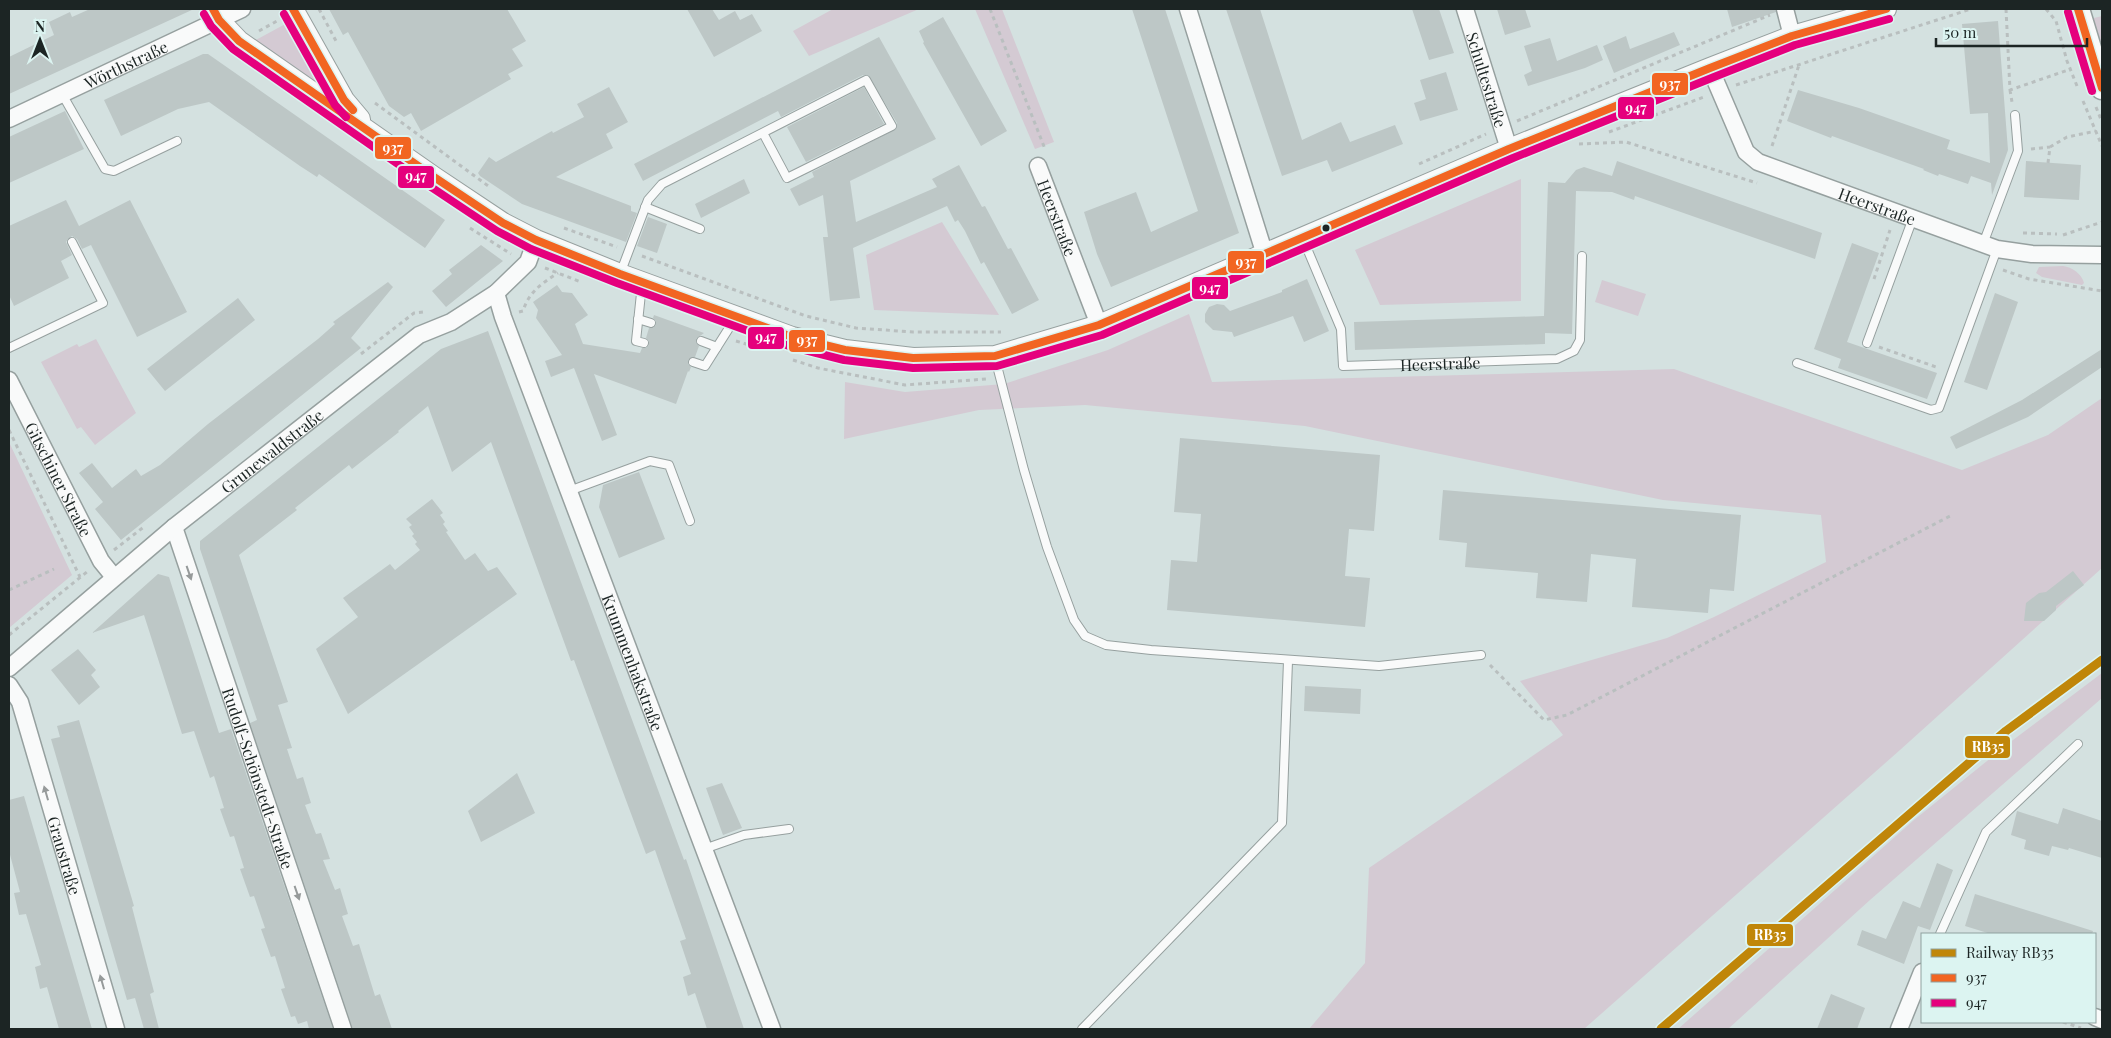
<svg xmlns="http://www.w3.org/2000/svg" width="2111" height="1038" font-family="'Playfair Display',serif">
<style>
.green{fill:#d4cad3}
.building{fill:#bdc7c6}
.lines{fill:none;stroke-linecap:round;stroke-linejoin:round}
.service-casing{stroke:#96a09f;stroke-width:10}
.minor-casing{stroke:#96a09f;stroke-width:19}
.tertiary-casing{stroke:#96a09f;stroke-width:22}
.secondary-casing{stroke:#96a09f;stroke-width:25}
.path{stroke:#b9bfbf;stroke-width:3;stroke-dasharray:4 4;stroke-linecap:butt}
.service{stroke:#f9fafa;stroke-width:8}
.minor{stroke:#f9fafa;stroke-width:16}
.tertiary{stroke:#f9fafa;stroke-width:20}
.secondary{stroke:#f9fafa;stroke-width:22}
.bus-1-casing{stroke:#dcf4f1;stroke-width:11}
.bus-2-casing{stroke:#dcf4f1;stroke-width:11}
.bus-1{stroke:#f26522;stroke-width:8}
.bus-2{stroke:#e5007d;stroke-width:8}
.rail-1-casing{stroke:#dcf4f1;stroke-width:12}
.rail-1{stroke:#c08609;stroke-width:9}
.oneway{fill:#969a9a}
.bus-dot{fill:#1c2524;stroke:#dcf4f1;stroke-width:2}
.labels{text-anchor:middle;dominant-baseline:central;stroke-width:4;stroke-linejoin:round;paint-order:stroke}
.street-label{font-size:16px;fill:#1c2524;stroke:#dcf4f1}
.line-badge{stroke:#dcf4f1;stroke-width:2}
.badge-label{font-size:14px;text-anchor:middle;font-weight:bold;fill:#fff}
</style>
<rect width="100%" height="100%" fill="#d4e1e0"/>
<!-- green -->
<path class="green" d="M833,9h86l-110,47 -16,-25z
M975,9h27l52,133 -19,7z
M2102,16v46l-8,-36v-8z
M289,22l35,62v4l-70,-47z
M1521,179v122l-141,4 -25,-55z
M942,222l57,93 -125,-5 -8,-55z
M2063,266c9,1 19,8 21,17l-2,2 -40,-8 -6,-4 3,-6z
M1602,280l44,14 -8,22 -43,-14z
M1189,314l23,68 462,-13 288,101 86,-35 54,-37v170l-202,182 -316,279h-275l56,-66 4,-95 194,-133 -43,-54 147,-43 47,-21 112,-55 -5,-47 -158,-15 -358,-74 -220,-21 -106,5 -135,29 1,-57 60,10 99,-8 104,-34z
M96,339l40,74 -41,32 -14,-18 -4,2 -36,-67 36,-18 2,3z
M9,442l63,133 -63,53z
M2102,673v25l-232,202 -142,129h-50l236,-209 99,-80z"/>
<!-- building -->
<path class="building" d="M90,9h104l-185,85v-37l45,-22 -5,-13 21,-10 2,5z
M329,9h178l19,32 -14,8 11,17 -15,8 3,5 -90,52 -10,-18 -7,4 -15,-11 -41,-74 -5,3z
M687,9h25l7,11 16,-9 5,9 12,-6 10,17 -48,26z
M1132,9h33l74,224 -128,54 -14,-33 -13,-42 52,-20 15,40 47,-21z
M1226,9h34l42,131 39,-18 9,20 45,-17 8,19 -71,28 -5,-12 -45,16z
M1412,9h27l15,44 -25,7z
M1497,9h28l6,18 -26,8z
M1727,9h48l1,3 -44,15z
M943,17l64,114 -26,15 -58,-103 1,-1 -5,-11z
M1998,21l10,129 -16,45 -1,-12 -20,-7 -3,8 -29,-10 -1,2 -15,-6 1,-1 -92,-33 -1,2 -44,-17 11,-31 61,18 91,32 -3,9 43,14 -2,-50 -18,1 -8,-90z
M1674,32l6,13 -66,28 -11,-27 23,-10 4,13z
M879,37l57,102 -86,42 6,41 81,-35 -5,-8 27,-14 23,42 3,-1 23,43 3,-1 28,52 -27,14 -28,-52 -3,2 -16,-33 -7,-11 -3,2 -8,-16 -94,42 7,50 -30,3 -7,-64h5l-5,-42 -24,11 -9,-17 24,-12 -2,-5 84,-43 1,-6 -29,-48h-5l-82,42 -3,-6 -135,70 -9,-17z
M1550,38l7,23 40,-16 6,15 -18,8 -57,18 -4,-11 8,-4 -8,-25z
M203,54h5l237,166 -20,28 -106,-74 -2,3 -17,-11 -91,-64 -31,7 -57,27 -17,-36z
M1446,72l12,38 -38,11 -6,-18 12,-4 -6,-19z
M609,87l19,35 -22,12 7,14 -57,29 75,29v5l6,2 -11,29 -104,-38 -42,-28 -2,-3 11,-16 7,5 56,-31 1,2 31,-16 -7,-13z
M864,87l20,37 -78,38 -19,-35z
M65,111l19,38 -75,34v-46z
M1617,161l205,72 -7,26 -180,-63 -1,4 -22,-8 -36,-1 -4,143 -27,-1v11l-190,6 -1,-28 190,-6 4,-134 17,1 11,-13 8,-3 28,9z
M2026,161l55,4 -2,35 -55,-3z
M744,179l6,14 -49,25 -6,-14z
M66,200l13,26 51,-26 57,112 -50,25 -46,-92 -9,4 -5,-10 -5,-3 -4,3 -2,3 6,13 -11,6 8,17 -55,28 -5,-11v-69z
M648,217l19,7 -10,29 -20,-7z
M1852,243l27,10 -32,89 90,31 -10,26 -89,-31 3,-9 -27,-10z
M481,245l22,16 -57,46 -14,-16 20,-17 -3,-4z
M1307,279l22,52 -25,11 -11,-26 -59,21 -2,-5 -19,-2 -8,-8v-8l4,-7 8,-3 7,1 6,6 52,-19v-2z
M388,282l5,5 -42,51 10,10 -240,192 -26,-31 8,-7 -24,-29 13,-10 20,25 24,-19 5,7 19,-11 48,-41 110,-85 17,-15 -2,-2z
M557,285l5,7 10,1 16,22 -13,9 8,20 57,9 2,-5h4l3,-3v-4l-3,-3 3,-10h4l3,-3v-4l-3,-3 1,-3 50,18 -8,6v3l3,4 -4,11 -7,3v4l3,3 -2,5 -1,-1 -12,33 -82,-30 23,61 -15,6 -28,-73 -23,9 -6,-16 17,-6 -26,-37 2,-8 -5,-8z
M1995,293l23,9 -31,88 -23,-8z
M238,298l17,22 -90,71 -18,-22z
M488,331l196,529 2,-1 58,170h-37l-12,-36 -7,3 -5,-19 8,-3 -11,-33 6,-2 -31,-89 -9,4 -72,-194 -3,1 -80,-219 -39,30 -24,-66 -30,25 1,1 -47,37 -3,-4 -54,43 2,2 -58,45 49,147 -10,3 14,43 -5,1 10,30 6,-2 8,26 -6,2 11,29 5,-1 9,26 -7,1 12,30 5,-2 8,26 -6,2 11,30 6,-2 16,52 5,-2 12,35h-39l-103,-306 7,-3 -57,-171v-8l241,-192z
M2102,349v18l-74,50 -72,32 -6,-12 72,-37z
M1180,438l200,17 -6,76 -25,-2 -4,47 25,2 -5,49 -198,-17 4,-50 26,2 4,-48 -27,-2z
M639,472l26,67 -46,19 -20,-51 4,-22z
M1443,490l298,25 -7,76 -24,-2 -2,24 -76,-6 4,-48 -45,-5 -4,48 -51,-4 2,-25 -73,-6 2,-24 -28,-3z
M432,499l11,14 -3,2 5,7 -2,2 5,7 -2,1 19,28 10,-7 13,18 9,-4 20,27 -169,120 -32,-65 42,-32 -15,-19 47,-34 5,6 25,-20 -5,-6 2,-2 -5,-6 2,-2 -5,-7 3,-2 -6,-6z
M2073,571l11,14 -28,21v4l-12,11h-20l2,-18 13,-10 7,-1z
M158,574l11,3 50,156 12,-4 102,300h-24l-2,-8 -9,3 -3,-8 -4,1 -10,-28 4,-1 -10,-32 -4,1 -10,-28 4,-1 -11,-32 -4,1 -10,-28 4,-1 -10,-32 -4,1 -10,-28 4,-1 -10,-32 -4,2 -16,-47 -12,3 -38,-119 -52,18z
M78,649l18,21 -5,5 9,12 -21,18 -28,-35z
M1305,686l56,3 -1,25 -56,-3z
M79,720l55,186 -2,1 22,85 -4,2 9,35h-15l-9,-31 -8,2 -76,-261 9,-2 -3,-11z
M517,773l18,40 -54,29 -13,-31z
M722,783l20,45 -19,7 -17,-47z
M24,796l36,124 32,109h-33l-12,-42 -7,2 -5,-22 6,-2 -15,-51 -7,1 -5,-22 6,-1 -11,-41v-51z
M2063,808l39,13v37l-33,-10 -1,2 -16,-4 -3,10 -25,-7 2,-9 -15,-5 6,-24 41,13z
M1937,863l16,7 -23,60 -12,-4 -14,38 -47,-19 5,-15 24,9 17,-38 17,7z
M1975,894l118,37 -1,3h-101l-26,-8z
M1831,994l34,14 -8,21h-40z"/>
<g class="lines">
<!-- service casing -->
<g class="service-casing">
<g id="service">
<path d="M62,94l43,75 9,2 63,-30"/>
<path d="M645,207l55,22"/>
<path id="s1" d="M1303,239l38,90 2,37 214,-7 17,-8 6,-11 2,-84"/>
<path d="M1983,244l35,-93 -3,-36"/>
<path d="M620,274l28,-74 14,-16 204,-104 26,46 -105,52 -24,-45"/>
<path d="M642,284l-6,57 8,2"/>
<path d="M638,319l13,4"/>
<path d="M701,341l16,6"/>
<path d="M1867,343l46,-125"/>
<path d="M9,348l94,-45 -31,-61"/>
<path d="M995,358l29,112 23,77 27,73 11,16 21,9 45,5 228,16 102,-11"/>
<path d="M693,362l12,4 31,-49"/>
<path d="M1797,363l134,47 8,-2 58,-159"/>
<path d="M569,491l81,-30 19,4 21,56"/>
<path d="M704,849l40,-14 45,-6"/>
<path d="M1940,934l46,-102 92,-88"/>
<path d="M1082,1029l200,-206 6,-162"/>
</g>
</g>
<!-- minor casing -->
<g class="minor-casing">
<g id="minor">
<path d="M1188,9l77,246"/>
<path id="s2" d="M1465,9l44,140"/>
<path d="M1785,9l7,27"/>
<path id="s3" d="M1710,68l36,84 12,10 239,87 35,5 70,1"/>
<path id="s4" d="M9,119l233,-110"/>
<path id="s5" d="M1038,166l61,159"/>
<path id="s6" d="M496,293l7,24 269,712"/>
<path id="s7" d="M9,380l92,181 13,16"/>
<path id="s8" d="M174,527l169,502"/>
<path id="s9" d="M9,668l165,-141 245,-192 32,-13 45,-29 32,-31 8,-22"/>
<path id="s10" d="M9,685l11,17 96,327"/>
<path d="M2095,1017l7,3"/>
<path d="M1899,1029l23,-57"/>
</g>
</g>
<!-- tertiary casing -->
<g class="tertiary-casing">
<path id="tertiary" d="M213,9l6,11 20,21 195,136 69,46 33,17 84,34 172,63 53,13 68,8 82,-2 104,-31 410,-176 201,-81 82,-32 94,-27
M293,9l51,91 16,19"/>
</g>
<!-- secondary casing -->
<g class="secondary-casing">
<path id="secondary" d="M2078,9l24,79"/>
</g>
<!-- path -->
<path class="path" d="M319,9l17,32
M990,9l55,140
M2006,9l4,81 61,-21
M2046,9l10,12 11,40 10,25
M259,31l18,-10
M1736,85l235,-76
M2010,90l2,12
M2083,101l19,45
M375,103l116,85
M2096,107l6,15
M1517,121l253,-106
M1609,132l95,-35
M1579,144l47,-2 131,41
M1772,146l27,-81
M2031,149l19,-2
M2048,163l2,-16 17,-10 29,-6
M1419,164l67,-30
M470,228l41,26
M564,228l53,19
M2023,233l34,1
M2063,235l39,-13
M642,256l164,60 50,12 57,4h88
M545,268l36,14
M2003,270l26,9 73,12
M1874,279l16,-49
M519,312l4,-1c6,-19 18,-27 35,-38
M736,341l20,6
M1879,347l60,21
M361,354l53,-41 9,-1
M793,360l25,8 87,17 81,-6
M9,430l71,147
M114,550l31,-24
M9,590l45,-21
M9,635l79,-64
M1490,665l54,55 23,-5 385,-200
M2063,1022l18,6"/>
<!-- service -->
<use href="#service" class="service"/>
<!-- minor -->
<use href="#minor" class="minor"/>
<!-- tertiary -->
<use href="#tertiary" class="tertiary"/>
<!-- secondary -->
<use href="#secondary" class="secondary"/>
<!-- bus-1 casing -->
<g class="bus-1-casing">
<path id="bus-1" d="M213,9l6,11 20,21 195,136 69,46 33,17 84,34 172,63 53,13 68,8 82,-2 104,-31 410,-176 201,-81 82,-32 94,-27
M293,9l51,91 9,10
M2078,9l24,79"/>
</g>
<!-- bus-2 casing -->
<g class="bus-2-casing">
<path id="bus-2" d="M2068,12l24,79
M204,14l7,12 22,23 195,136 69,46 34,18 86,34 172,63 55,14 69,8 84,-2 105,-31 411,-177 201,-81 81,-32 94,-26
M284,14l51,91 11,12"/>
</g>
<!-- bus-1 -->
<use href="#bus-1" class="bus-1"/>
<!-- bus-2 -->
<use href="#bus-2" class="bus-2"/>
<!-- rail-1 casing -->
<g class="rail-1-casing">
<path id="rail-1" d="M1661,1029l345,-298 96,-71"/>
</g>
<!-- rail-1 -->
<use href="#rail-1" class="rail-1"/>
</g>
<!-- one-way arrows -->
<defs><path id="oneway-solid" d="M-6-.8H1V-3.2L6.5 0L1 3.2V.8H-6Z" transform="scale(1.25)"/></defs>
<g class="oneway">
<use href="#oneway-solid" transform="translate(189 573) rotate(71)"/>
<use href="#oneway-solid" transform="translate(46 793) rotate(-106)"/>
<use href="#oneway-solid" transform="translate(297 893) rotate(71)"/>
<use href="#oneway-solid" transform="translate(102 982) rotate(-106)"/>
</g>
<!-- markers -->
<circle class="bus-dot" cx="1326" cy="228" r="4.5"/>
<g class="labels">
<!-- street labels -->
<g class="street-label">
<text stroke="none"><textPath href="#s4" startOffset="129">Wörthstraße</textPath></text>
<text stroke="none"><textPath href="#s2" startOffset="74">Schultestraße</textPath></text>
<text stroke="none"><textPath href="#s3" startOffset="234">Heerstraße</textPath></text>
<text stroke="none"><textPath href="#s5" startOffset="55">Heerstraße</textPath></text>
<text stroke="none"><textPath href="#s1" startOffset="232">Heerstraße</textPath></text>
<text stroke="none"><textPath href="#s9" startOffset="341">Grunewaldstraße</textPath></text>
<text stroke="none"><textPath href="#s7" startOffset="111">Gitschiner Straße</textPath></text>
<text stroke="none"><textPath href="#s6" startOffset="394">Krummenhakstraße</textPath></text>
<text stroke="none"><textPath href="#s8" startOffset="265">Rudolf-Schönstedt-Straße</textPath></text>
<text stroke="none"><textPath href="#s10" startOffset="180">Graustraße</textPath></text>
</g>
</g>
<g class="line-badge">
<rect x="1651" y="72" width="38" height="24" rx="5" fill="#f26522"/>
<rect x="1617" y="96" width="38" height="24" rx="5" fill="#e5007d"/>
<rect x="374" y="136" width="38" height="24" rx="5" fill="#f26522"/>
<rect x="397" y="165" width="38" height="24" rx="5" fill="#e5007d"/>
<rect x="1227" y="250" width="38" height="24" rx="5" fill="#f26522"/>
<rect x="1191" y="276" width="38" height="24" rx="5" fill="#e5007d"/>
<rect x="747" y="326" width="38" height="24" rx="5" fill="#e5007d"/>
<rect x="788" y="329" width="38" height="24" rx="5" fill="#f26522"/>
<rect x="1964" y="735" width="47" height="24" rx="5" fill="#c08609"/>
<rect x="1746" y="923" width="48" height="24" rx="5" fill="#c08609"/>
</g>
<g class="badge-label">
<text x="1670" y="89">937</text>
<text x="1636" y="113">947</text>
<text x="393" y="153">937</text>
<text x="416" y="181">947</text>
<text x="1246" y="267">937</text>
<text x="1210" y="293">947</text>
<text x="766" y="342">947</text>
<text x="807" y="345">937</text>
<text x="1988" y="752">RB35</text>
<text x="1770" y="940">RB35</text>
</g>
<!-- border -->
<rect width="2111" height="1038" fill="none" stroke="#1c2524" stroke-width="20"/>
<!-- legend -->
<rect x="1921" y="933" width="175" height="90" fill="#dcf4f1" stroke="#8fa19f"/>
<rect x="1931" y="949" width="25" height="8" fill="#c08609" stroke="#8fa19f"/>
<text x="1966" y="958" font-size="15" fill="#1c2524">Railway RB35</text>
<rect x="1931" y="974" width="25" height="8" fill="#f26522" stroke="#8fa19f"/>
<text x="1966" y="983" font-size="15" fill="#1c2524">937</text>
<rect x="1931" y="999" width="25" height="8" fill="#e5007d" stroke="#8fa19f"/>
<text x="1966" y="1008" font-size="15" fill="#1c2524">947</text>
<!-- north arrow -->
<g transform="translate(40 40)" stroke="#dcf4f1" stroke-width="4" paint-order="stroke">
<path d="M0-4L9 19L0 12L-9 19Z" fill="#1c2524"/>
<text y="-8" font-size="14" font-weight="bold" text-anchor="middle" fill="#1c2524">N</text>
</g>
<!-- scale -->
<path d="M1936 38v8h151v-8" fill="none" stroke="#1c2524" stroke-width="2.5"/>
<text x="1944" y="38" font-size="15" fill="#1c2524" stroke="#dcf4f1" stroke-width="4" paint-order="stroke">50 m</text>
</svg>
